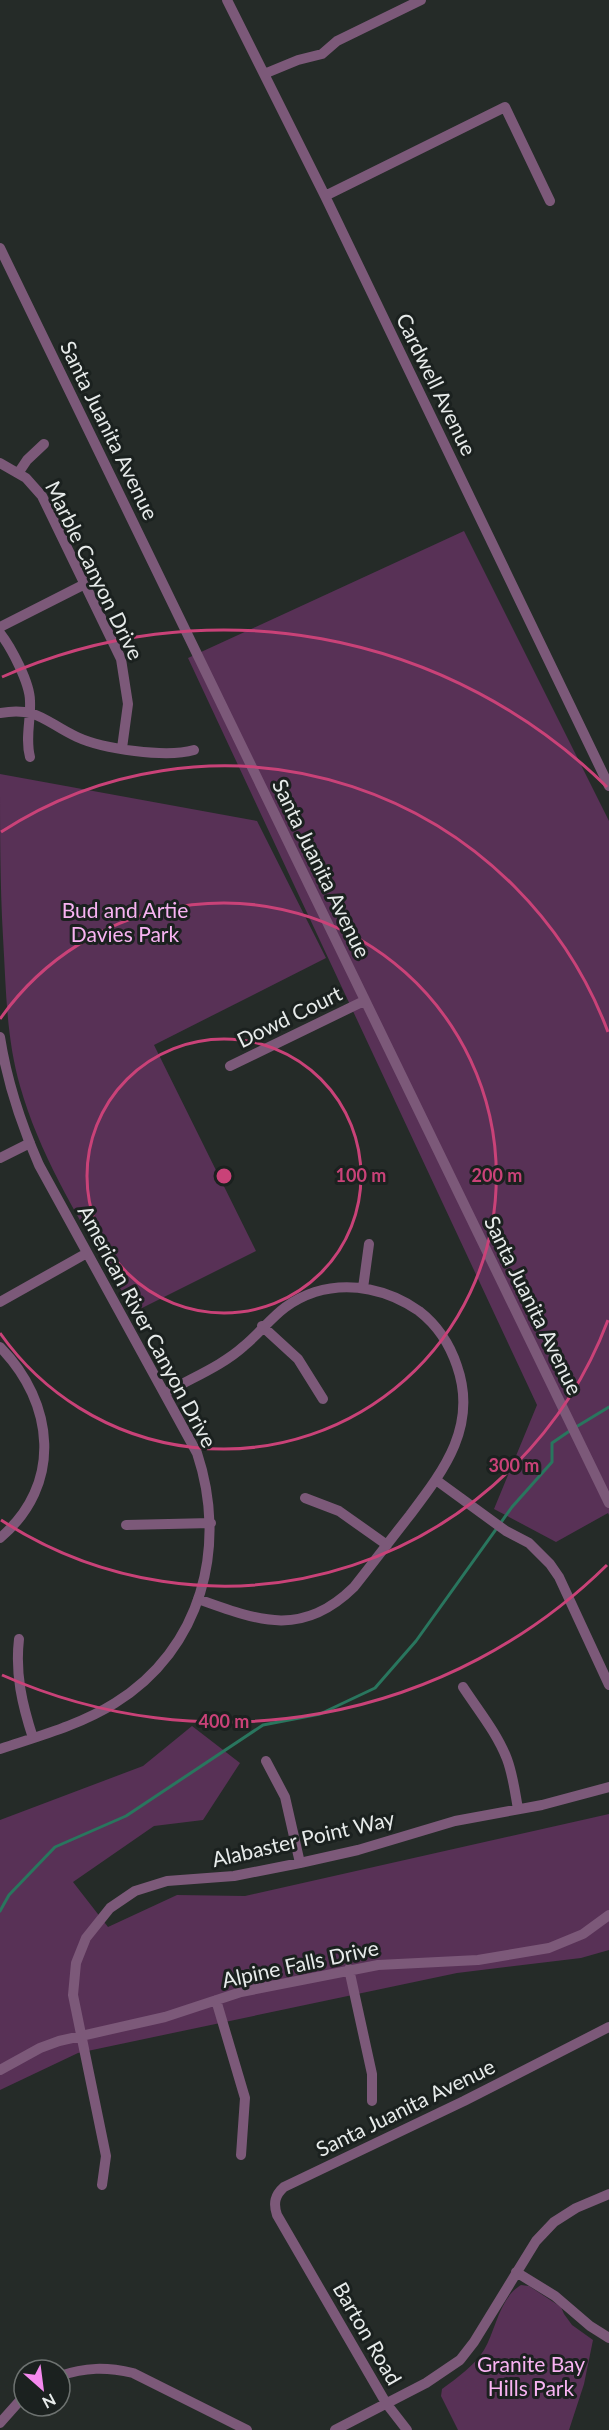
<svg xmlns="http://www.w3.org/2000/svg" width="609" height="2430" font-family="Lato,sans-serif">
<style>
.green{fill:#583156}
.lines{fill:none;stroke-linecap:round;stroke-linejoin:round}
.stream{stroke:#29765e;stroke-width:3}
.minor{stroke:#7c5979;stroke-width:10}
.ring{fill:none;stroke:#c94278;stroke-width:3}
.labels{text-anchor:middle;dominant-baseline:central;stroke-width:6;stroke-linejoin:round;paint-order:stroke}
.street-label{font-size:21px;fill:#e7ebea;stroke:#1b211f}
.park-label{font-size:21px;fill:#f8b3f2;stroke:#1b211f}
.centre{fill:#c94278;stroke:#1b211f;stroke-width:3}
.ring-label{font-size:18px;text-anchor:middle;font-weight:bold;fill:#c94278;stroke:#1b211f;stroke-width:6;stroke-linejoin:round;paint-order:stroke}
</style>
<rect width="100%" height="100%" fill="#252b28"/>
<!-- green -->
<path class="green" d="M464,531l145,290v694l-1,-2 -52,29 -62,-33 43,-104 -349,-747z
M0,774l257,47 69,137 -172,87 102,206 -122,61c-42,-73 -91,-145 -114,-226 -14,-49 -14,-99 -17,-149 -3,-54 -3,-108 -3,-163z
M192,1726l48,37 -37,57 -49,6 -81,56 35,45 69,-32 68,1 364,-82v136l-28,8 -124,15 -379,80 -78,37v-270l143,-54z
M521,2285l8,1 32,21 3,7 8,11 21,15 -9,44 -15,46h-111l-17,-34 1,-7c15,-11 33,-24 42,-39 12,-20 15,-52 37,-65z"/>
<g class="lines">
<!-- stream -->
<path class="stream" d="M576,1427l33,-20
M0,1911l9,-16 46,-48 71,-31 137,-91 57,-11 55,-26 41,-47 96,-134 40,-45v-19l19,-13"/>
<!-- minor -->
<path class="minor" d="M227,0l98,196 284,590
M264,74l34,-14 24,-6 15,-13 84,-41
M325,196l180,-89 45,94
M0,248l609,1255
M0,463l26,15 16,18 79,163 7,45 -6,44
M19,472l8,-12 17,-16
M0,627l85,-43
M0,633c11,14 30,50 30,68 1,19 -5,37 0,56
M0,713c38,-7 46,10 77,24 26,12 89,21 117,13
M0,1037c7,45 21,87 39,128l158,288c31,93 5,196 -82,250 -35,22 -76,33 -115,46
M230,1066l134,-65
M0,1158l30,-15
M363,1288l6,-44
M0,1302l87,-49
M262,1326l36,33 25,40
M0,1347c55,56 63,138 0,191
M166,1393c25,-15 56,-27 78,-47 26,-22 35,-42 71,-54 36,-11 74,-2 104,19 18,14 31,34 38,55 21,60 -13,104 -47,149 -19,24 -37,48 -56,72 -52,51 -95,34 -156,12
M436,1480l70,51 23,12 21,21 9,13 50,108
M305,1498l34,13 48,34
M126,1525l85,-2
M19,1639c-4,35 3,65 14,99
M463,1687c15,23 34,46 44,72 6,16 8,33 11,50
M266,1761l19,36 15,66
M349,1969l23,105v27
M216,2000l29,98 -4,57
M0,2070l40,-22 19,-7 106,-24 76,-25 137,-27 100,-5 71,-12 34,-14 26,-19
M102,2185l4,-29 -33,-161 3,-32 10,-25 24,-30 25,-17 32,-10 67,-5 66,-13 58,-13 97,-29 87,-16 67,-18
M516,2272l39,24 35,30 19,12
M60,2376c25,-9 47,-9 73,-3l114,57
M0,2423l24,-27
M335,2430l91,-47 34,-23 14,-18 62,-101 18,-19 22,-14 33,-14
M407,2430l-21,-27 -109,-188c-4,-12 -2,-20 7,-28l180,-86 145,-74"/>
</g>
<!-- distance rings -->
<g class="ring">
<circle cx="224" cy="1176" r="137"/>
<path d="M0 1019A273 273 0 1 1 0 1333"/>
<path d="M608 1320A410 410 0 0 1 1 1520M1 832A410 410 0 0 1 608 1032"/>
<path d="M607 1565A546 546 0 0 1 2 1675M2 677A546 546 0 0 1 607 787"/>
</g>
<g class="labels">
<!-- street labels -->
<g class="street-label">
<text transform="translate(437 384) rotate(64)">Cardwell Avenue</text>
<text transform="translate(110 430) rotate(64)">Santa Juanita Avenue</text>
<text transform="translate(95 570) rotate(64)">Marble Canyon Drive</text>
<text transform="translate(322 868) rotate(64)">Santa Juanita Avenue</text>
<text transform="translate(289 1016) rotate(-26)">Dowd Court</text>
<text transform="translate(534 1305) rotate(64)">Santa Juanita Avenue</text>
<text transform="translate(148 1326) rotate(62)">American River Canyon Drive</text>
<text transform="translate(303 1838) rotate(-13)">Alabaster Point Way</text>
<text transform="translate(300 1963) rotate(-12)">Alpine Falls Drive</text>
<text transform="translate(405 2107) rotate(-26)">Santa Juanita Avenue</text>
<text transform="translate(368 2333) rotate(60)">Barton Road</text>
</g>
<!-- park labels -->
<g class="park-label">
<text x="125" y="909">Bud and Artie<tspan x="125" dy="24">Davies Park</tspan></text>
<text x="531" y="2363">Granite Bay<tspan x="531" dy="24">Hills Park</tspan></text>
</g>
</g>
<circle cx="224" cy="1176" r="9" class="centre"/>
<g class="ring-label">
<text x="361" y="1182">100 m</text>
<text x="497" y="1182">200 m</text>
<text x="514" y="1472">300 m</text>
<text x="224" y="1728">400 m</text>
</g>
<!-- north arrow -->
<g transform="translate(42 2388) rotate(152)"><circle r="28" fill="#1b211f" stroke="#6d7270" stroke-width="1.5"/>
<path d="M0-4.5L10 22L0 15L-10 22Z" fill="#f589ee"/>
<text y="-9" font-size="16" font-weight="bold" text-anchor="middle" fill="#e7ebea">N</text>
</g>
</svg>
